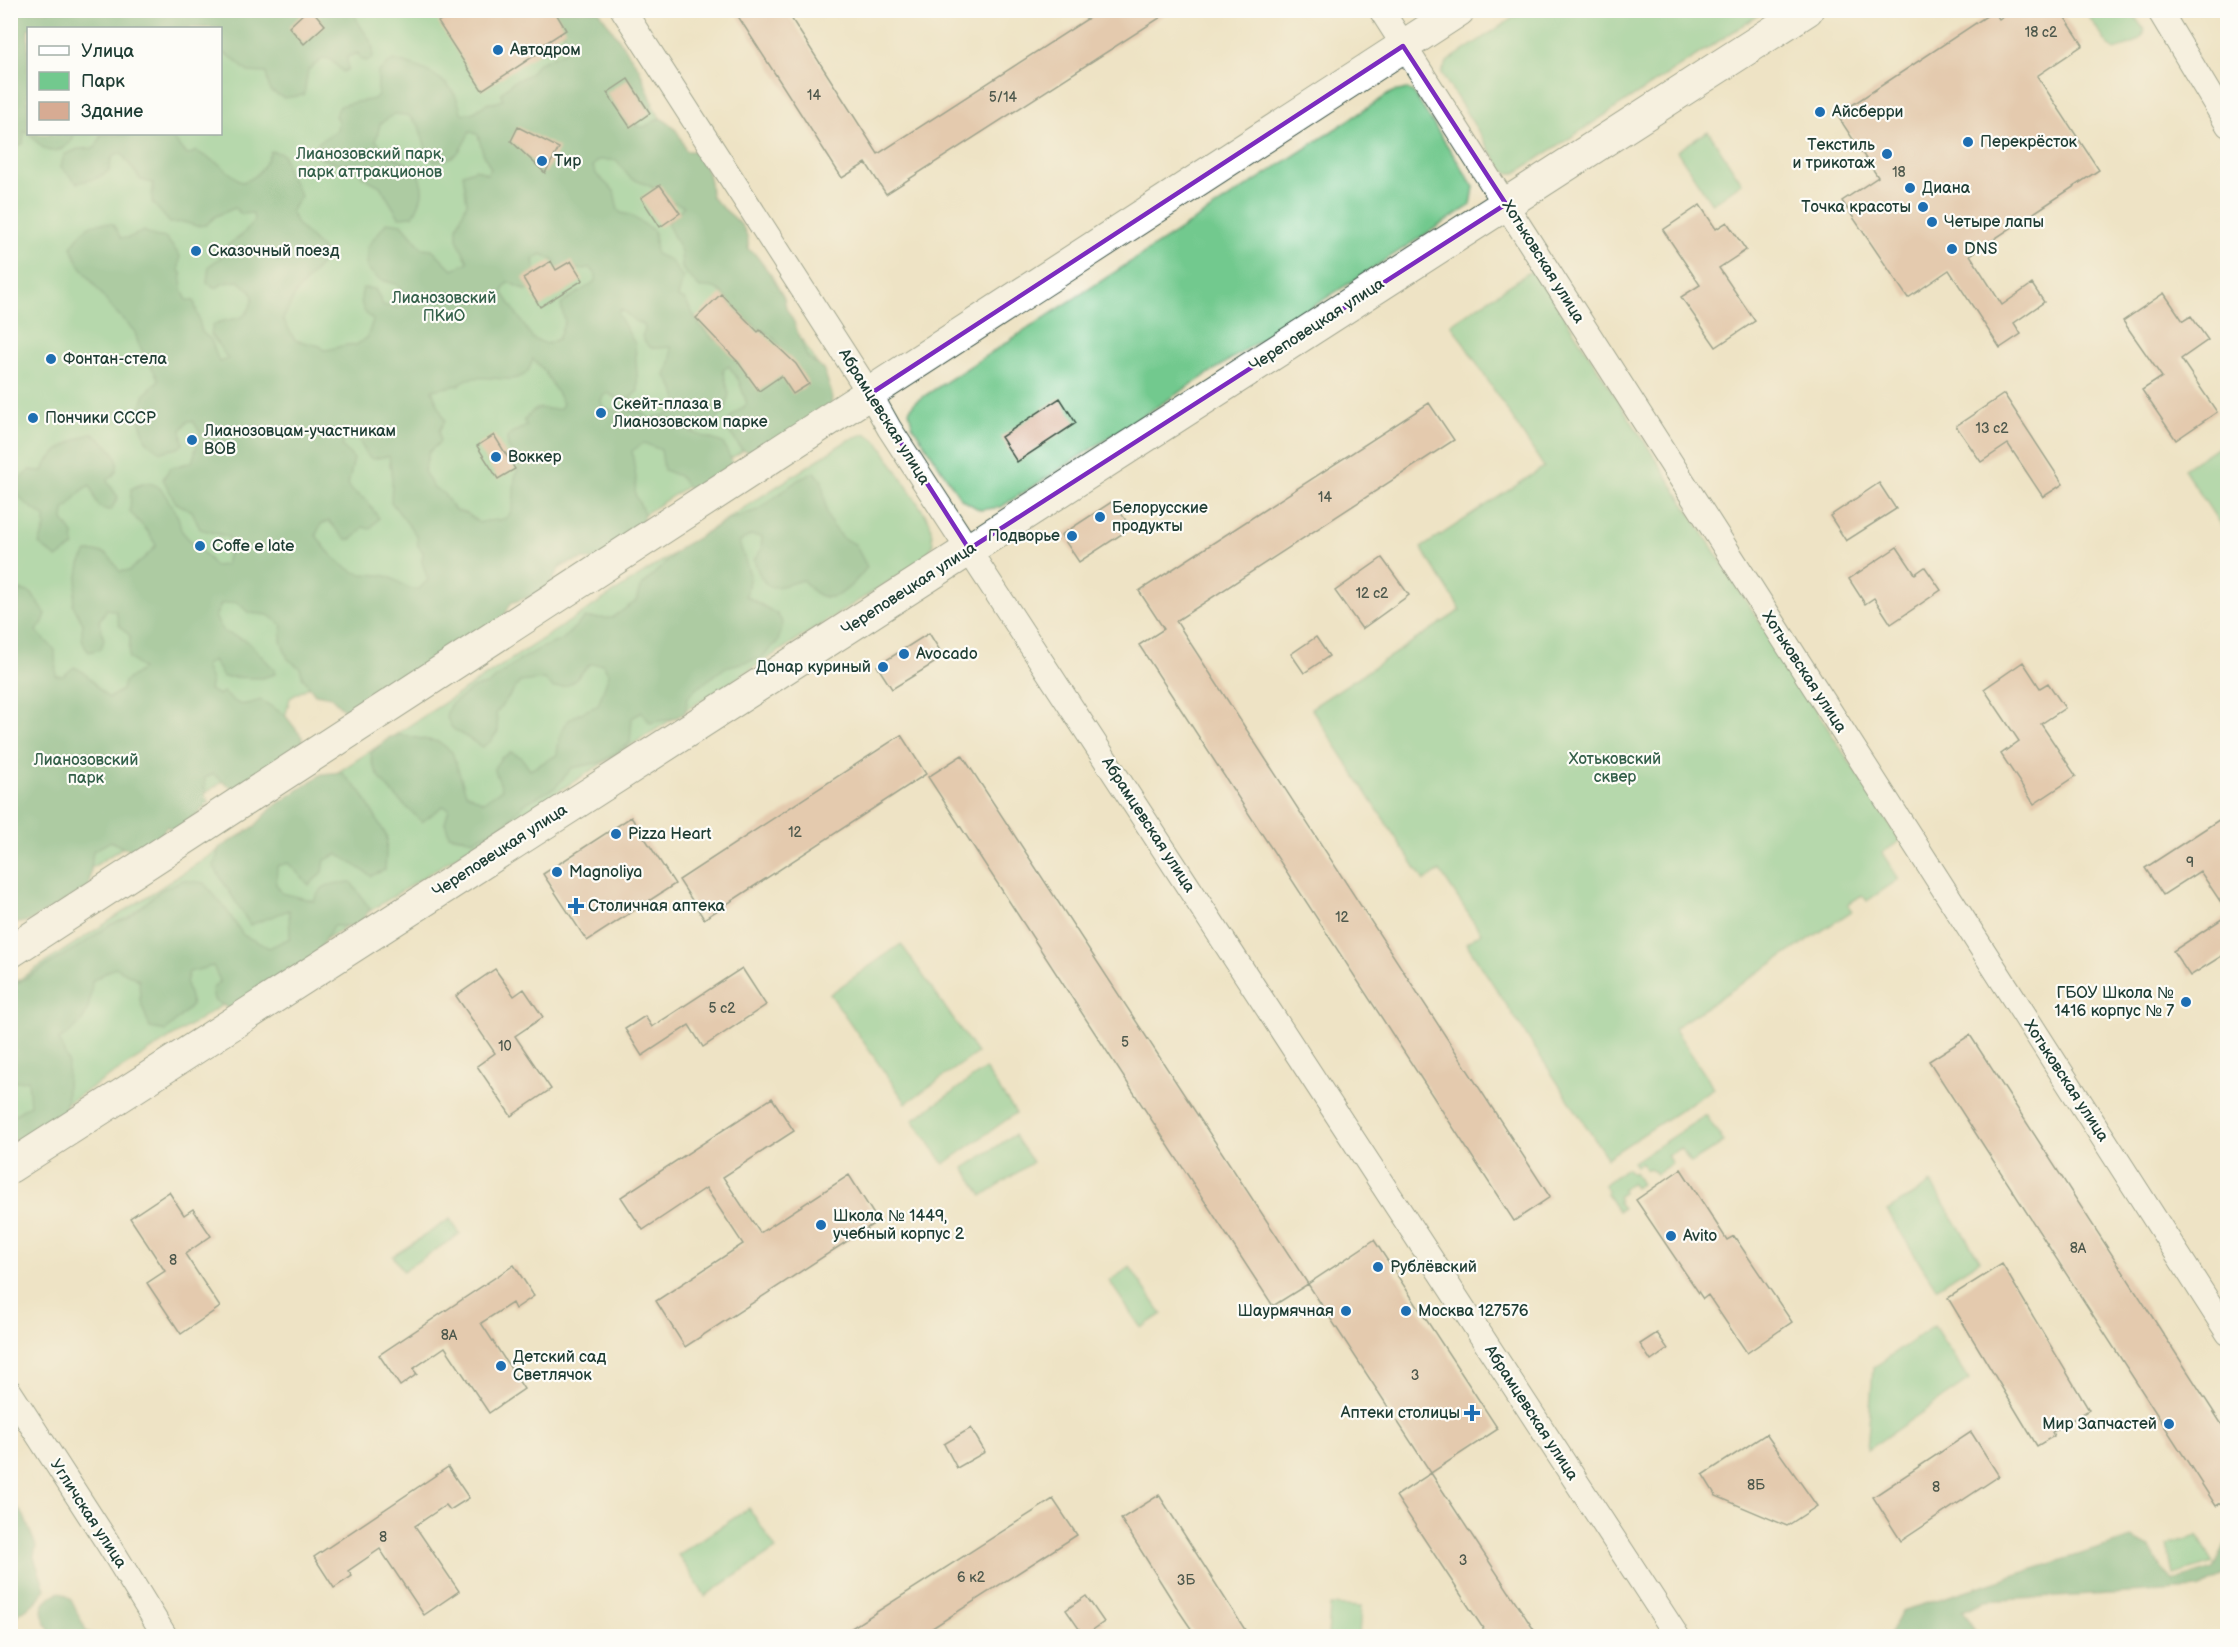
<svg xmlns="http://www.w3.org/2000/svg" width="2238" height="1647" font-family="'Balsamiq Sans',sans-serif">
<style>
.green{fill:#72c98e;stroke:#488361;stroke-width:1.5;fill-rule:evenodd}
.forest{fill:#5dad79;stroke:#3e7556;stroke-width:1.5;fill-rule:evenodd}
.building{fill:#d7ab93}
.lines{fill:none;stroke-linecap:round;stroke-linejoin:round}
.minor-casing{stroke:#3e564a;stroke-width:26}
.major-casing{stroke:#3e564a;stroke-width:34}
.minor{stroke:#fff;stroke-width:24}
.major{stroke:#fff;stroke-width:32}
.marked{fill:none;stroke:#7b2cbf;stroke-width:4.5;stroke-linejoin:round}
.poi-dot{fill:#1f6fb2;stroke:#fdfcf7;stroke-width:2}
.labels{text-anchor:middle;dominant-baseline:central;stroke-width:4.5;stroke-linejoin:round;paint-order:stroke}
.number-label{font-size:14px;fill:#4d584c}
.poi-label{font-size:16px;fill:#1f3d34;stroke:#fdfcf7;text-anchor:start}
.park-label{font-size:16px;fill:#34604a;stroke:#fdfcf7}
.street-label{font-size:16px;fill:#1f3d34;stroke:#fdfcf7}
</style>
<rect width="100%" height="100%" fill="#fdfcf7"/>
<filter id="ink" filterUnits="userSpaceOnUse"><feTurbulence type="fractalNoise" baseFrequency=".0167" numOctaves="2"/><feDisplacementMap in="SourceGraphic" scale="12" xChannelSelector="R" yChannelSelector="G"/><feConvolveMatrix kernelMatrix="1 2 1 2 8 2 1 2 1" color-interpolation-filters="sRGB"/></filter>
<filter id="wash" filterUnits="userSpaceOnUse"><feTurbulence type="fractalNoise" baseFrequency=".008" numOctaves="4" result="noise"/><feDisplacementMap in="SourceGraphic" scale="24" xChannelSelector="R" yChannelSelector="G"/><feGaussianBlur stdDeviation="1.35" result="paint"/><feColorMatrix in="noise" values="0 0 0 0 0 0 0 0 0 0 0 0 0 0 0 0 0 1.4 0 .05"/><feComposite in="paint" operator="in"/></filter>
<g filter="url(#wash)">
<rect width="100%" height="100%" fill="#eee3c5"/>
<!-- green -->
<path class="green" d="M11,11h581l233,365 -11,29 -451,290 -46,-13 -27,16 -12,47 -267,176zM28,28h192v106h-192z
M1523,11v-1l242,1 -249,162h-9l-6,-6 -60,-94 7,-12z
M2085,11h46l13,19 -2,7 -12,8 -15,5 -7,-5z
M1408,89l6,5 60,93 -3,18 -470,302 -21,3 -19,-11 -49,-74 -3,-14 6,-9 477,-310z
M1708,131l34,52 -30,21 -35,-53z
M1534,269l366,572 -18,12 17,26 -32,22 -5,-6 -14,9 4,7 -178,117 40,60 -107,70 -141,-215 15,-10 -41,-62 -16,10 -113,-173 150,-98 -40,-62 123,-81 -93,-143z
M866,433l13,10 51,79 3,22 -7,14 -915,581v-154l837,-545z
M2227,440v95l-43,-66z
M901,944l76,109 -71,50 -76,-109z
M985,1069l31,44 -72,51 -31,-44z
M1706,1115l18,27 -33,21 -11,-15 -13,8 5,7 -16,11 -6,-6 -4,2 -5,-7 -5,3 -3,-4z
M1014,1135l19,27 -51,34 -18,-28z
M1626,1168l6,5 2,-1 7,12 -6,4 -4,-5 -9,6 1,3 -5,5 2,4 -2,1 5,6 -5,3 -12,-18 2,-2 -4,-6z
M1931,1183l49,77 -44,28 -49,-77z
M450,1219l10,15 -57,37 -10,-15z
M1130,1267l32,47 -21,14 -32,-47z
M1934,1326l35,54 -102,70 6,-82z
M749,1508l27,41 -71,47 -27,-41z
M2198,1536l16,27 -41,12 -6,-30z
M1330,1605l31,2 -2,29h-31z"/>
<!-- forest -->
<path class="forest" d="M10,11h344c3,19 24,28 18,48l-6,2 -6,-2 -2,-6 -11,4 1,12 -5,3 -13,-13 -6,-1 -16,12 -4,25 -20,3 -14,-7 -4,-18 -18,-1 -17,-15 -10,-5 -1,-24h-192v105l-4,-2 -1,13 -6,2 -7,-5z
M549,11h50l40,57 14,35 -15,13 -2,10 8,1 16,-9c16,8 20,16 26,33h9c12,14 16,27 16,45 15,19 40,26 37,53l7,5 16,21 13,23 2,10 8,14 13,35 17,13 8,24 -1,18 -69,43 -20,-5 -17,-24 7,-10 15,-12 -8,-23 -10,-15 -6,4 6,24 -4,18 -12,11 -19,-1 -3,10 32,11 9,19 -13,24 -23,11 -17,-21 -15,-6 -3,-20 -17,-7 -12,8 4,27 -1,16 9,19 -4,22 -39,27 -18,-3 -23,7c-11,28 -23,28 -49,37l-6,12 -136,101 -23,-4 -15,-15 -16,-3 -12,-16 -3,-10 -12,-9 -7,-18 1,-16 -14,-10 -19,-2 -12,-11 -16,2 -6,13 9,15 23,9 27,28 1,5 -13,4 -39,-1 -10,-17 -8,6 6,14 -2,10 10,5 4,-3c16,15 17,15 38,8l24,15 17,22 2,25 -67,30 -24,-18 -8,4v16l4,9 -21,20 -13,9 -8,-6 -6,9 -24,15 -14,-2 -12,-7 -18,10 -4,36 -59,34 -17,3 -2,5 -1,-318 8,-4 -1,-10 4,-7 10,3 15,21 -4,10 -6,7 19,19 1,26h7l11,-9c15,6 22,21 35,31l13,-8 2,-8 18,-13 -13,-11 1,-22 -11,-11 -3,-14 -9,-2 -8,12 5,19 -3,9 -12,3c-8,-8 -8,-18 -6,-28l-10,-19 7,-41 7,-12c20,-2 23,3 32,19h10c9,-9 20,-15 27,-26l-8,-13 -18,-20 1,-23c29,-17 34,7 47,28 2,4 1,10 4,14 7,11 24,21 32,35l12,-1 3,-14 3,-6 -4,-8 -28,-8 -8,-18 -16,-8 -13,-24 7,-11 22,-6c4,-10 4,-19 8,-30l-7,-11h-5l-7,9 2,14 -5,4 -17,4 -15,-11 -8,-26 7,-21 14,-14 -21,-37 -3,-11 -25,-26 -31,-42 -8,-17c15,-20 16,-26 42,-23l8,14h7l16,-7 10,5 12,2 14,18 -1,14 3,5c-2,10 0,17 5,25l7,1 8,31 9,8 8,22 9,-3 -17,-25 2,-9c20,-11 34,2 40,-28l-3,-7 -12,-9 -14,2 -8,5 -9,-5 2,-17 12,-9 4,-10 17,-12 12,-14 -1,-8 -12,1 -6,-6 -19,8 -10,9 -10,1 -13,-4 -13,1 -18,-21 1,-19 -12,-3 -20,-27 -7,2 -3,5 -2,11 -12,7 -20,5 -16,-16 3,-12 14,-6 17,-1 7,-14h66c9,5 11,16 20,21l8,-4 23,13 22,18c16,-2 24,-17 30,-31l12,3 5,18 13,24 -10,15 6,13 28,28 2,5 -31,36 -13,26 12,21 25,6 4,4c12,0 20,-8 32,-5l11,-7 6,-18c-12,-8 -14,-19 -10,-32l12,1 8,16 16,3 9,-6 -10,-17 -19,-6 -12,-11v-21l20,-25 15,2 20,24 10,1 21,21 15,-8 -11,-23v-12l10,-24 -4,-29 13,-5 11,5 4,-5 -8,-16 -5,-18 -8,-4c-10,20 -10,27 -36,31l-7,-10 -8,-26 -11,-11 -14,-1 -14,10 -4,16 9,13 30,14c10,21 10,28 -2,49l-14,1 -19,-31 -17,-9 -9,-11 -33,-7 -6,-12 4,-5 18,-12 1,-9 -3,-5 5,-10c14,-5 21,-4 34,-7l4,-4v-23l15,-12c22,5 50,15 62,35 3,6 5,13 7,19 19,-1 14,-7 27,-11 6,-1 8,1 14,-4l-2,-6 12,-11 17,-8 7,-10 28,-13 1,-5 -4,-7 2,-7zM598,160h18l14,18 20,8 16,13 18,7 -17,17 14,28 1,18 18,19c4,0 10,-2 14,0 13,4 16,19 25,27 15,14 41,17 42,40l-52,-18 -15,3 -14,-14 -15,-26 -7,-3 5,-19 -13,-18 -14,-6 -2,-23 -24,-16 -9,-2 -3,-3 -4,-19 -17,-16 -4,-8zM542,254l12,7 7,8 13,1 16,-2 6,6v6c-11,11 -25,14 -35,25l4,17 -7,17 -11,5 -14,-5 -30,-46 1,-6 4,-5 19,9 10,-10 -4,-21zM621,309l14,12 9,4 1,5 -3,6c8,17 13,12 29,11v12l-5,17 7,11 7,23 -31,9c-8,-12 -20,-7 -32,-8 -4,0 -10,-3 -14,-4l-2,-6 2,-5 5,-3 10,6h11l9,-8 -3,-47 -17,-30zM533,359l12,13 18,31 -3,6c-19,3 -21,-9 -36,12l3,5 -16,7 -4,5 1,10 13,12c-1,6 -5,13 -6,19 -2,10 2,36 -12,40 -6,2 -16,1 -24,4l-11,-9 -13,-4 -12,-17 -10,-6 -9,-16 5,-19 11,-10 -1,-11 6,-10 -13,-31 27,-5c15,-18 55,4 68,-13 3,-3 4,-9 6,-13zM345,437h12l10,18 5,4 17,-3 3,23 -1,23 26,34 1,10 5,6 -1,10 6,18 -9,9c-13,2 -21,-10 -33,-13 -8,-2 -16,-1 -24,-2 -18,-3 -37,-24 -46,-39l5,-11 8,-3c14,15 18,30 34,6l7,2 9,-11 -13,-18 -14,-9 -4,-6 6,-26 -12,-13z
M29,134h45c-1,10 -16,20 -27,16 -6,-2 -13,-12 -18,-16z
M92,433c11,9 31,21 24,38 -2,5 -7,7 -9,10l11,16 -7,13c-17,0 -15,-13 -21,-25 -10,4 -16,17 -26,25l-1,10 10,14 1,12 -17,12 -18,-14 6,-17v-10l-20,-14 -9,-10 1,-12 13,-11 13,1c5,-18 31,-31 49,-38z
M815,472l7,9 5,34 5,10 12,14 11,5 12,23c-18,24 -40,47 -64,13 -31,8 -37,16 -49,-20l7,-10 1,-13 -11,-2 -12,7 11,33 -4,21 31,18 6,9 -5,18 -17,17 -35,9 -30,22 -8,8 -3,16 -10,5 -25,5 -8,-11 -10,6 -2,25 -28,19 -30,6 -17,20 -28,14 -25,24 -28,14 -25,-5 -4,-13 4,-13 -6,-3 -21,16c-18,-19 -51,-43 -51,-69l19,-16 11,-2 38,7 13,10 14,41 17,9 19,-13 -8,-21 7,-10 10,-6 10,5 9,13 27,-15c4,-38 9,-34 41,-50l11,-31 -6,-10h-13c-14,13 -16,24 -37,24l-9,-9 -24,3 -24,31 2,18 -7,10 -9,6 -30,-19 -6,-12 4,-11 25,-18 12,-2 28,-22 26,-15 21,-8 22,-22h28l24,-17 4,-13 41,-41 49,-28 28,-9 40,-30z
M341,772l20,20 26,45 -2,33 -14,6 -33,-22 -13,6 -2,12 -14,13 -21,-22 -11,3 -1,18 6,9 32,8c8,-19 18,-17 37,-19l19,27 -11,17h-26l-18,31 -86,52 -15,-9 -2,-11 8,-8 -7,-15 -24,6 -3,11 6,22 -26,26 -16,-3 -10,-28 -1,-20 -24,-13 -23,14c-3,31 -4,41 -33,59l9,22 -2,57 -39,21 -16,-1v-22l19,-12 -2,-25 -17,2v-95l73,-44 27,-19 17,-6 33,-28 22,-10 21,3 21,25 18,27 26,13 21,-10 -1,-28 -39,15 -36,-58 5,-19 35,-21 19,-20 49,-33z
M11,1505l5,1 8,10 12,30 -2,11 11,32 -9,13 -25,17z
M2131,1538l19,9 13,24 10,10 41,-12 9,-21 4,-7v32l-27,16 -216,12 -22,10 17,25h-92l15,-25z
M60,1592l10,6 17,34 12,4h-47c-10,-20 -19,-33 8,-44z"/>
<g id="blocks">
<!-- building -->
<path class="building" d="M307,10h5l13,15 -21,19 -15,-17z
M456,10h98l12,20 -28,18 2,4 -58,38 -44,-68z
M734,10h52l92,144 223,-144h71l-286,184 -20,-31 -24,15z
M2012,10h48l23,35 -46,31 62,94 -129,85 32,50 30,-21 12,18 -30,21 7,11 -21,14 -51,-78 -41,28 -66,-97 36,-24 -41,-62 157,-104 5,8z
M628,79l22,34 -20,14 -23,-34z
M518,127l41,21 -14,25 -34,-32z
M660,185l20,28 -20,14 -19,-29z
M1700,205l16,24 11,-7 19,28 -27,18 36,53 -39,26 -35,-50 19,-12 -37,-55z
M551,261l5,9 15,-9 12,19 -43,27 -17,-29z
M2164,293l19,28 8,-5 17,24 -27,19 36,53 -41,28 -34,-50 20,-13 -39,-56z
M721,294l37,38 2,-2 36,34 13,20 -16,10 -12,-18 -22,15 -21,-29 -42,-44z
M2004,394l59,90 -20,13 -35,-53 -27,18 -25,-36z
M1060,398l16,25 -59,39 -16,-25z
M1429,403l25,37 -278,181 374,576 -36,24 -375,-576 25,-16 -25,-38z
M494,435l21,34 -17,10 -21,-33z
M1879,483l17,26 -50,32 -16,-25z
M1113,501l18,27 -52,34 -18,-27z
M1897,547l18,27 10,-7 16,23 -50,34 -17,-26 -9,6 -16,-25z
M1382,558l27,37 -47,34 -27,-38z
M929,633l15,24 -52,32 -15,-23z
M1316,637l13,19 -25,17 -13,-19z
M2023,662l17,26 8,-5 17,25 -24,16 35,52 -42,28 -33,-50 18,-13 -35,-52z
M901,735l25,39 -222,145 -25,-39z
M962,755l346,529 -35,22 -345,-529z
M2228,814v99l-28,-42 -37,24 -18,-27z
M631,817l44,67 -88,57 -44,-67z
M2228,915v37l-38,24 -17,-25z
M742,968l24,37 -63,42 -14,-22 -47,31 -17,-27 20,-13 7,11z
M495,969l19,27 10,-7 19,28 -28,19 36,53 -40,27 -34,-50 18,-13 -39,-57z
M1970,1035l258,399v65l-12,7 -287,-445z
M772,1098l22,33 -71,46 37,56 89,-58 29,46 -193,126 -29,-46 87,-57 -37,-56 -63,42 -22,-33z
M1681,1169l46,71 7,-4 58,86 -45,31 -39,-58 -5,4 -67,-99z
M169,1192l15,23 9,-6 18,27 -26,18 35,53 -39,27 -34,-51 18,-12 -35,-53z
M1374,1240l124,189 -67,44 -123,-189z
M2002,1264l87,146 -37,22 2,4 -17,10 -89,-148z
M514,1265l20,31 -19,13 -3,-6 -31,20 43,66 -35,24 -44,-66 -32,22 4,5 -17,12 -21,-31z
M1657,1333l11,16 -17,12 -11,-17z
M971,1428l14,24 -28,16 -13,-24z
M1971,1432l28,44 -98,65 -28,-44z
M1766,1434l51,72 -30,20 -71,-30 -13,-21z
M448,1467l21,31 -19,12 -4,-5 -31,21 44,65 -35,24 -44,-66 -32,22 4,5 -18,12 -20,-31z
M1431,1473l107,163h-50l-29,-44 -63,-96z
M1159,1495l90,141h-53l-17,-25 -58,-92z
M1053,1499l24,36 -157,101h-81z
M1086,1596l18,26 -20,14 -18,-26z"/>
</g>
</g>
<g filter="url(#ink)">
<use href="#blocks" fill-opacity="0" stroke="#3e564a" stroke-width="1.5"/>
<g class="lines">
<!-- minor casing -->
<g class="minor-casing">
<path id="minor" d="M623,10l247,384 19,34 788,1208
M1381,10l847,1323
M2159,10l69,115
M10,1392l99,153 56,91"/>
</g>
<!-- major casing -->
<g class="major-casing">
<path id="major" d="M10,952l1449,-942
M10,1167l1797,-1157"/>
</g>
<!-- minor -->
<use href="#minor" class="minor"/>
<!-- major -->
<use href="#major" class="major"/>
</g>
</g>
<!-- marked area -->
<path d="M0 0H2238V1647H0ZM1403,46l103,158 -537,345 -99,-155z" fill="#eee3c5" fill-opacity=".55" fill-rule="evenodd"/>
<path class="marked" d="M1403,46l103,158 -537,345 -99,-155z"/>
<!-- markers -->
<g class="poi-dot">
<circle cx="498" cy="50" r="6"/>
<circle cx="1820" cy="112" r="6"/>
<circle cx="1968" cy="142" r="6"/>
<circle cx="1887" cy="154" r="6"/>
<circle cx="542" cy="161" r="6"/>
<circle cx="1910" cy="188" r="6"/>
<circle cx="1923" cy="207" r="6"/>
<circle cx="1932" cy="222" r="6"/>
<circle cx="1952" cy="249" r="6"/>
<circle cx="196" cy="251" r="6"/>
<circle cx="51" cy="359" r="6"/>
<circle cx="601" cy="413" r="6"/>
<circle cx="33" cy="418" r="6"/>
<circle cx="192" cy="440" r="6"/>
<circle cx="496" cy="457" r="6"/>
<circle cx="1100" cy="517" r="6"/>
<circle cx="1072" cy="536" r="6"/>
<circle cx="200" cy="546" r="6"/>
<circle cx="904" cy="654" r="6"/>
<circle cx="883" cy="667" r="6"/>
<circle cx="616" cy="834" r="6"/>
<circle cx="557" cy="872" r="6"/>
<path d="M573 897h6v6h6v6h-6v6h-6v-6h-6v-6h6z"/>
<circle cx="2186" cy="1002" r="6"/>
<circle cx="821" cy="1225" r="6"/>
<circle cx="1671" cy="1236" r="6"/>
<circle cx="1378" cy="1267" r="6"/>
<circle cx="1346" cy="1311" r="6"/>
<circle cx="1406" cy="1311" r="6"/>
<circle cx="501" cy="1366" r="6"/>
<path d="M1469 1404h6v6h6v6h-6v6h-6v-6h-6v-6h6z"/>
<circle cx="2169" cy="1424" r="6"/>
</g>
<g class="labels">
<!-- number labels -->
<g class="number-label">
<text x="2041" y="32">18 с2</text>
<text x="814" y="95">14</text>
<text x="1003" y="97">5/14</text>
<text x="1899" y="172">18</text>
<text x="1992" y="428">13 с2</text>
<text x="1325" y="497">14</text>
<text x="1372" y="593">12 с2</text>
<text x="795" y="832">12</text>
<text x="2190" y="862">9</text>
<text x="1342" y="917">12</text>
<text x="722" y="1008">5 с2</text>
<text x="1125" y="1042">5</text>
<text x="505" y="1046">10</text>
<text x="2078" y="1248">8А</text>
<text x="173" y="1260">8</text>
<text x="449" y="1335">8А</text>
<text x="1415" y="1375">3</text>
<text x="1756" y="1485">8Б</text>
<text x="1936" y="1487">8</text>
<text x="383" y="1537">8</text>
<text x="1463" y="1560">3</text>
<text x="971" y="1577">6 к2</text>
<text x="1186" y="1580">3Б</text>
</g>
<!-- poi labels -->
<g class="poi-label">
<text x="510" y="50">Автодром</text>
<text x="1832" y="112">Айсберри</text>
<text x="1980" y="142">Перекрёсток</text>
<text x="1875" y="145" text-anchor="end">Текстиль<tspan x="1875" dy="18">и трикотаж</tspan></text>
<text x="554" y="161">Тир</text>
<text x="1922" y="188">Диана</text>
<text x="1911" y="207" text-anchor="end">Точка красоты</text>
<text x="1944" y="222">Четыре лапы</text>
<text x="1964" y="249">DNS</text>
<text x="208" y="251">Cказочный поезд</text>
<text x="63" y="359">Фонтан-стела</text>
<text x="613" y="404">Скейт-плаза в<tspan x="613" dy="18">Лианозовском парке</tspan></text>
<text x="45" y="418">Пончики СССР</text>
<text x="204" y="431">Лианозовцам-участникам<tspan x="204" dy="18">ВОВ</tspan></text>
<text x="508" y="457">Воккер</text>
<text x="1112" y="508">Белорусские<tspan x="1112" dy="18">продукты</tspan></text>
<text x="1060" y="536" text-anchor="end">Подворье</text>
<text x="212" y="546">Coffe e late</text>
<text x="916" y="654">Avocado</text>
<text x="871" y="667" text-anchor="end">Донар куриный</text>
<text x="628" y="834">Pizza Heart</text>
<text x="569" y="872">Magnoliya</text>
<text x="588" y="906">Столичная аптека</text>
<text x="2174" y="993" text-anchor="end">ГБОУ Школа №<tspan x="2174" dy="18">1416 корпус № 7</tspan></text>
<text x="833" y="1216">Школа № 1449,<tspan x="833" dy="18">учебный корпус 2</tspan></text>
<text x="1683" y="1236">Avito</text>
<text x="1390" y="1267">Рублёвский</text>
<text x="1334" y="1311" text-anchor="end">Шаурмячная</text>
<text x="1418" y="1311">Москва 127576</text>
<text x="513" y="1357">Детский сад<tspan x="513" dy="18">Светлячок</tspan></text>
<text x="1460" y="1413" text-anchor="end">Аптеки столицы</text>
<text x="2157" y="1424" text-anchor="end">Мир Запчастей</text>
</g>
<!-- park labels -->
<g class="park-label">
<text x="370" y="154">Лианозовский парк,<tspan x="370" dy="18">парк аттракционов</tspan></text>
<text x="444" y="298">Лианозовский<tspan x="444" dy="18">ПКиО</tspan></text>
<text x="1615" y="759">Хотьковский<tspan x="1615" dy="18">сквер</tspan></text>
<text x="86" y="760">Лианозовский<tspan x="86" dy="18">парк</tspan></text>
</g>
<!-- street labels -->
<g class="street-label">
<text transform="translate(1543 262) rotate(58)">Хотьковская улица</text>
<text transform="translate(1317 325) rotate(-33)">Череповецкая улица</text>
<text transform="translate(884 417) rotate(58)">Абрамцевская улица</text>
<text transform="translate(909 589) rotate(-33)">Череповецкая улица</text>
<text transform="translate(1804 672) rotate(57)">Хотьковская улица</text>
<text transform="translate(1148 825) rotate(57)">Абрамцевская улица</text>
<text transform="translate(500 851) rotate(-33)">Череповецкая улица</text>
<text transform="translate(2066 1081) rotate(57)">Хотьковская улица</text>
<text transform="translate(1531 1413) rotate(57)">Абрамцевская улица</text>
<text transform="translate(88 1514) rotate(57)">Угличская улица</text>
</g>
</g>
<!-- margin -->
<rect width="2238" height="1647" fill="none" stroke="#fdfcf7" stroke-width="36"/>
<!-- legend -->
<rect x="27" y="27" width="195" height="108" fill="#fdfcf7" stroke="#a4b0a9" stroke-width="1.5"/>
<rect x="39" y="46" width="30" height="9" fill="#ffffff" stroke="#a4b0a9" stroke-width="1.5"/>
<text x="81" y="57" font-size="18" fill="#1f3d34">Улица</text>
<rect x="39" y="72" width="30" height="18" fill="#72c98e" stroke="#a4b0a9" stroke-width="1.5"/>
<text x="81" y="87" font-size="18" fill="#1f3d34">Парк</text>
<rect x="39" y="102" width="30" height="18" fill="#d7ab93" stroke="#a4b0a9" stroke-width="1.5"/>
<text x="81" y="117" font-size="18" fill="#1f3d34">Здание</text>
</svg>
